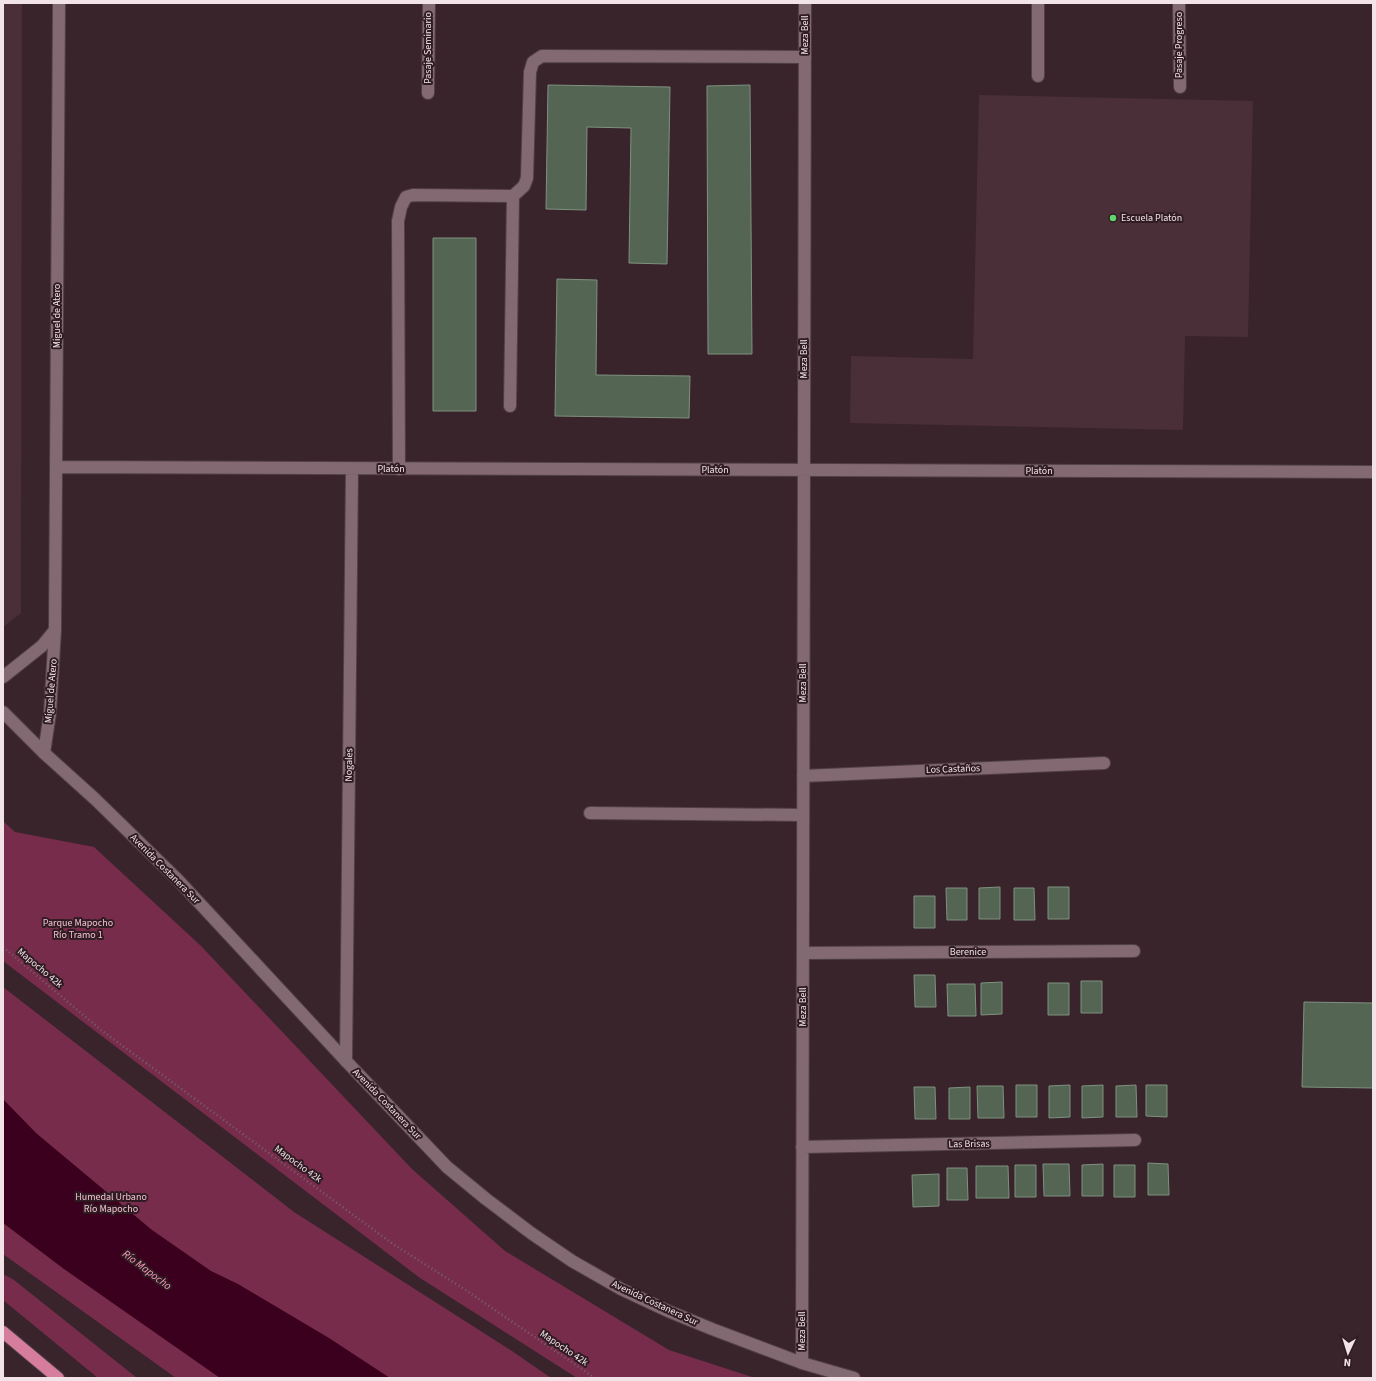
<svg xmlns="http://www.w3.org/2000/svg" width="1376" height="1381" font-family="'Source Sans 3',sans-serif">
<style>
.built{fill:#4a2f38}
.green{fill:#782c4c}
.water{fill:#3b001d}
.building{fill:#546554;stroke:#7f917f}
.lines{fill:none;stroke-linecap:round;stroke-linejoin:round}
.service-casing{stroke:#524047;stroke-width:14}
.minor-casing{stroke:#524047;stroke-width:14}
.secondary-casing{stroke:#524047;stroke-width:14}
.motorway-casing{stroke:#524047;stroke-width:14}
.path{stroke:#756269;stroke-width:2.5;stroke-dasharray:1 3;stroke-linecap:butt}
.service{stroke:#836a72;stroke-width:12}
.minor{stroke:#836a72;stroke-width:12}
.secondary{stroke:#836a72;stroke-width:12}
.motorway{stroke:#d67d9e;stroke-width:12}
.poi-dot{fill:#5fd56b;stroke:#2f1b22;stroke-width:1.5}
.labels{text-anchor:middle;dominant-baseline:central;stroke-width:4;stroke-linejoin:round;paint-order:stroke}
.street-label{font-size:10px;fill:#f2e3e8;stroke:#2f1b22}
.poi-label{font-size:10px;fill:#f2e3e8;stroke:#2f1b22;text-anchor:start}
.park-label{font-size:10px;fill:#f3c2d2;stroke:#2f1b22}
.water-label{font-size:11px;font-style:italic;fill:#fc9dbf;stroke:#2f1b22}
</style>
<rect width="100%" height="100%" fill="#39242c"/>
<!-- built -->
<path class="built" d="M3,3h19l-1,610 -18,14z
M979,95l274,6 -5,236 -63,-1 -2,94 -333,-7 1,-67 122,3z"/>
<!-- green -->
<path class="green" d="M3,821l12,11 79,15 107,99 211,223 93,82 164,99 86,28h-178l-157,-100 -417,-317z
M3,987l291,225 218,139 39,27h-375l-173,-124z
M3,1274l11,6 123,98h-39l-95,-78z"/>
<!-- water -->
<path class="water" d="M3,1099l33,34 116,97 59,41 27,13 91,54 61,40h-170l-156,-109 -61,-46z"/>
<!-- building -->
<path class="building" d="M548,85l122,2 -3,177 -38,-1 2,-135 -44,-1 -1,83 -40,-1z
M750,85l2,269h-44l-1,-268z
M433,238h43v173h-43z
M557,279l40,1 -1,95 94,1 -1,42 -134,-2z
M1000,887v32h-21v-31z
M1048,887h21v32h-21z
M946,888h21v32h-20z
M1014,888h20l1,32h-21z
M914,896h21v32h-21z
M914,975h21l1,32h-21z
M1081,981h21v32h-21z
M1002,982v32l-21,1v-32z
M1048,983h21v32h-21z
M947,984h28l1,32h-28z
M1304,1002l69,1v85l-71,-1z
M1016,1085h21v32h-21z
M1070,1085v32l-21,1v-32z
M1103,1085v32l-21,1v-32z
M1136,1085l1,32h-21v-31z
M1146,1085h21v32l-21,-1z
M977,1086h26l1,32h-26z
M914,1087h21l1,32h-21z
M970,1087v32h-21v-31z
M1148,1163l20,1 1,31h-21z
M1043,1164h26l1,32h-26z
M1103,1164v32h-21v-31z
M1015,1165h21v32h-21z
M1114,1165h21v32h-21z
M976,1166h32l1,32h-33z
M947,1168h20l1,32h-21z
M939,1174v32l-26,1 -1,-32z"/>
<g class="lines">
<!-- service casing -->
<g class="service-casing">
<path id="service" d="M510,406l3,-210
M399,469l-1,-248 3,-14 5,-10 7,-2 100,1 11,-10 3,-8 3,-106 3,-10 9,-6 263,1"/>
</g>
<!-- minor casing -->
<g class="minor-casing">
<path id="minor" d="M1179,3l1,84
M1038,76v-73
M428,93l1,-90
M56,467l1317,5
M3,677l39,-31 13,-16
M44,753l6,-40 5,-83 4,-627
M803,776l301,-13
M590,813l213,2
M803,953l331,-2
M346,1061l6,-592
M802,1147l333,-7
M802,1363l3,-1360"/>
</g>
<!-- secondary casing -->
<g class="secondary-casing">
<path id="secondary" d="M3,712l41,41 51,46 83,81 168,181 101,106 39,32 45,34 41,28 49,28 47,22 44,18 90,34 52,15"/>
</g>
<!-- motorway casing -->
<g class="motorway-casing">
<path id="motorway" d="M3,1332l55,46"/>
</g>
<!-- path -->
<path class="path" d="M3,947l98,83 292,214 71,45 131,89"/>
<!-- service -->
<use href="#service" class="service"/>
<!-- minor -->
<use href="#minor" class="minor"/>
<!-- secondary -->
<use href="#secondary" class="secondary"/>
<!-- motorway -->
<use href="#motorway" class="motorway"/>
</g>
<!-- markers -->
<circle class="poi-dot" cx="1113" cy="218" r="4"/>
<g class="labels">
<!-- street labels -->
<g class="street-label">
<text transform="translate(805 35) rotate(-90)">Meza Bell</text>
<text transform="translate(1179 45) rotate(-90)">Pasaje Progreso</text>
<text transform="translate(428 48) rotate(-90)">Pasaje Seminario</text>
<text transform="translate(57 316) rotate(-90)">Miguel de Atero</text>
<text transform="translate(804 359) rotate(-90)">Meza Bell</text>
<text x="391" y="469">Platón</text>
<text x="715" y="470">Platón</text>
<text x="1039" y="471">Platón</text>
<text transform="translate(803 683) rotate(-90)">Meza Bell</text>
<text transform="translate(51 691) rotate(-85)">Miguel de Atero</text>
<text transform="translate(349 765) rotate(-89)">Nogales</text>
<text transform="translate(953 769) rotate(-2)">Los Castaños</text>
<text transform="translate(165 869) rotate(45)">Avenida Costanera Sur</text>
<text x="968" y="952">Berenice</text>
<text transform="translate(40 968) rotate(40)">Mapocho 42k</text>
<text transform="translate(803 1007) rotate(-90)">Meza Bell</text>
<text transform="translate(387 1104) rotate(46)">Avenida Costanera Sur</text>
<text transform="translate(969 1144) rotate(-1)">Las Brisas</text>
<text transform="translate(298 1164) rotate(36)">Mapocho 42k</text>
<text transform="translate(655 1303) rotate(25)">Avenida Costanera Sur</text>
<text transform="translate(802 1331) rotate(-90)">Meza Bell</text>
<text transform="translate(564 1348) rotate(34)">Mapocho 42k</text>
</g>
<!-- poi labels -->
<g class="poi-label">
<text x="1121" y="218">Escuela Platón</text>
</g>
<!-- park labels -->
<g class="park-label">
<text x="78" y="923">Parque Mapocho<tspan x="78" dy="12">Río Tramo 1</tspan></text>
<text x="111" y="1197">Humedal Urbano<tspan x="111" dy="12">Río Mapocho</tspan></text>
</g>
<!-- water labels -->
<g class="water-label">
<text transform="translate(147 1270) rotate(37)">Río Mapocho</text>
</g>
</g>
<!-- border -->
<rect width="1376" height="1381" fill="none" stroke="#f2e3e8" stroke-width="8"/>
<!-- north arrow -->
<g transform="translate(1348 1353) rotate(184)" stroke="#2f1b22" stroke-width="3" paint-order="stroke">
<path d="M0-3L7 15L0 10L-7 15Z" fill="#f2e3e8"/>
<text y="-6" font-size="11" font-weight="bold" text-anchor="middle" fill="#f2e3e8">N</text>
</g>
</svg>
